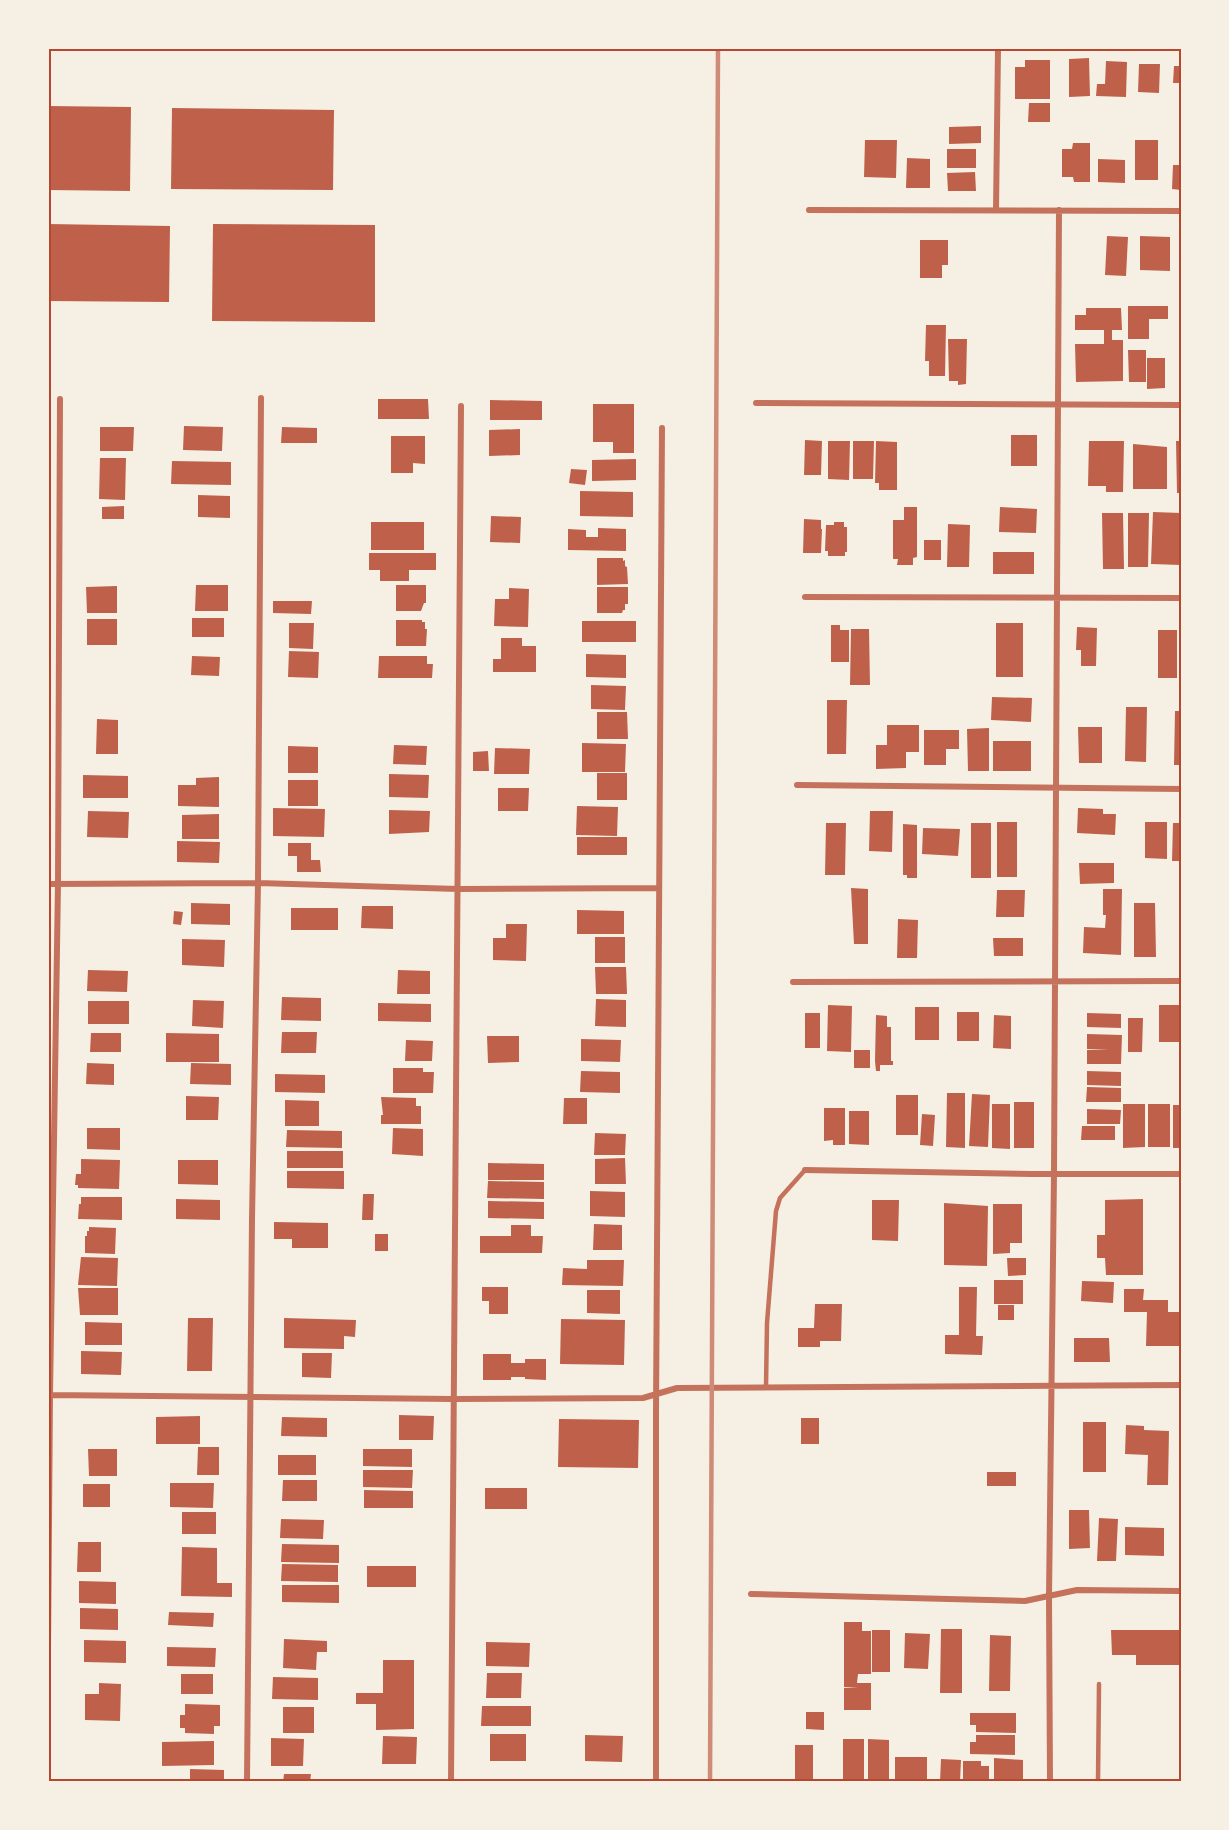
<svg xmlns="http://www.w3.org/2000/svg" width="1229" height="1830" font-family="Overpass,sans-serif">
<style>
.building{fill:#bf614a}
.lines{fill:none;stroke-linecap:round;stroke-linejoin:round}
.service{stroke:#c5725c;stroke-width:4.5}
.minor{stroke:#c5725c;stroke-width:6}
.rail{stroke:#cf8b77;stroke-width:4.5}
.neatline{fill:none;stroke:#b5482f;stroke-width:2}
</style>
<rect width="100%" height="100%" fill="#f6efe4"/>
<!-- building -->
<path class="building" d="M1089,58l1,38 -21,1v-38z
M1025,60h25v39h-35v-32h10z
M1106,61l21,1 -1,35 -30,-1 1,-12h8z
M1139,64h21l-1,29 -21,-1z
M1174,66h7v17h-8z
M1029,103h21v19h-22z
M48,106l83,1 -1,84 -82,-1z
M172,108l162,2 -1,80 -162,-1z
M981,126v17l-32,1v-17z
M865,140h32l-1,38 -32,-1z
M1135,140h23v40h-23z
M1073,143h17v39h-16l-1,-5h-11v-28h10z
M947,149h29v19h-29z
M907,158l23,1v29h-24z
M1098,159l27,1v23l-27,-1z
M1173,165h8v25l-9,-1z
M975,172l1,19h-28l-1,-18z
M48,224l122,2 -1,76 -121,-1z
M213,224l162,1v97l-163,-1z
M1107,236l21,1 -2,39 -21,-1z
M1140,236l30,1v34l-30,-1z
M920,240h28v25h-6v13h-22z
M1128,306h40v13h-19v20h-21z
M1086,308h35l1,22h-10v10h11v41l-47,1 -1,-38h29v-14h-29v-15h11z
M926,325h20l-1,51h-16v-15h-4z
M948,339h19l-1,45 -8,1v-4h-9z
M1128,350h18v32h-17z
M1147,358h18v30l-18,1z
M378,399h50l1,20h-51z
M490,400l52,1v19h-52z
M593,404h41v49h-21v-11h-20z
M184,426l39,1 -1,24 -39,-1z
M100,427h34l-1,24h-33z
M282,427l35,1v15h-36z
M520,429v26l-31,1v-26z
M1011,435h26v31h-26z
M391,436h34v28l-12,-1v10h-22z
M805,440l17,1 -1,34h-17z
M828,441h22l-1,39 -21,-1z
M853,441h21l-1,38h-20z
M876,441l21,1v48h-18v-7h-4z
M1089,441h35l-1,51h-17v-6h-18z
M1176,441h5v52h-4z
M1133,444l34,3v42h-34z
M100,458h26l-1,42 -26,-1z
M636,459v21l-44,1v-21z
M172,461l59,1v23l-60,-1z
M571,469l16,1 -2,15 -16,-2z
M580,491l53,1v25l-53,-1z
M198,495l32,1v22l-32,-1z
M124,506v13h-22v-12z
M904,507h13v50l-4,1v7h-16l1,-6h-5v-39h11z
M1000,507l37,2 -1,24 -37,-1z
M1153,512l28,1v52l-30,-1z
M1102,513h21l1,56h-21z
M1128,513h21l-1,54h-20z
M491,516l30,1 -1,26 -30,-1z
M804,519l17,1v9h1l-1,24h-18z
M371,522h53v28h-53z
M834,522h10v5h3v25h-2v4h-17v-5h-3l1,-26h8z
M948,524l22,1 -1,42h-22z
M598,528l28,1v22l-58,-1v-21l18,1v7h12z
M924,540h17v20h-17z
M993,552h41v22h-41z
M369,553h67v17h-27v11h-29v-11h-11z
M597,558h26v3l2,-1v6l2,1 1,17 -31,1z
M196,585h32v26h-33z
M396,585h30v18h-2l-3,8h-25z
M117,586v27h-30l-1,-26z
M597,587h31v17h-3v6h-2l-1,3h-25z
M509,588l20,1 -1,38 -34,-1 1,-27h14z
M273,601h39l-1,13 -38,-1z
M192,618h32v19h-32z
M87,619h30v26h-30z
M396,620h26v2h3v7h2l-1,17h-30z
M582,621h54v21h-54z
M289,623h25l-1,26 -24,-1z
M996,623h27v54h-27z
M831,625h9v5h9v32h-18z
M1077,627l20,1 -1,38h-15v-16h-5z
M851,629h18l1,56h-20z
M1158,630h19v48h-19z
M501,638h21v8h14v26h-43v-13h8z
M289,651l30,1 -1,26 -30,-1z
M586,654l40,1v23l-40,-1z
M192,656l28,1 -1,19 -28,-1z
M379,656h48v8h6l-1,14h-54z
M591,685l35,1 -1,24 -34,-1z
M992,697l40,1 -1,24 -40,-2z
M827,700h20l-1,54h-19z
M1126,707h21l-1,55 -21,-1z
M1175,711h6v54h-7z
M597,712h30l1,27h-31z
M97,719l21,1v34h-22z
M887,725h32v27h-13v16l-30,1v-24h11z
M1078,727h24v36h-23z
M989,728v43h-21l-1,-42z
M924,730h35v19h-13v16h-22z
M993,741h38v30h-38z
M582,743l44,1 -1,28h-43z
M394,745l33,1 -1,19 -33,-1z
M288,746l30,1v26h-30z
M495,748l35,1 -1,25h-35z
M488,751l1,20h-16v-19z
M597,773h30v27h-30z
M389,774l40,1 -1,23 -39,-1z
M83,775l45,1v22h-45z
M219,777v30l-41,-1v-21h18v-7z
M288,780h30v26h-30z
M498,788h31l-1,23h-30z
M577,806l41,1 -1,29 -41,-1z
M273,808l52,1 -1,28 -51,-1z
M1078,808l25,1v5h13l-1,21 -38,-2z
M389,810l41,1 -1,21 -40,2z
M88,811l41,1 -1,26 -41,-1z
M870,811h23l-1,41 -23,-1z
M219,814v25h-37v-24z
M997,822h20v55h-20z
M1145,822h22v37l-22,-1z
M826,823h20l-1,52h-20z
M971,823h20v55h-20z
M1173,823h8v38h-9z
M903,824l14,1v53h-10v-3h-4z
M923,828l37,1 -2,27 -36,-2z
M577,837h50v18h-50z
M177,841l43,1 -1,21 -42,-1z
M288,843h23v17h9l1,12h-24v-16h-9z
M1079,863h35v20l-34,1z
M851,888l17,1v55h-14z
M1103,889h19l-1,66 -38,-2 1,-26 21,1 1,-13h-3z
M997,890h28l-1,27h-28z
M191,903l39,1v21l-39,-1z
M1134,903h21l1,54h-22z
M362,906h31v23l-32,-1z
M291,908h47v22h-47z
M577,910l47,1v23h-47z
M174,911l9,1 -2,13 -8,-1z
M898,919l20,1 -1,38h-20z
M506,924h21l-1,37 -33,-1v-22h13z
M595,937h30v26h-30z
M993,938h30v18h-29z
M182,939l43,1 -1,27 -42,-2z
M595,967h31l1,27h-31z
M88,970l40,1 -1,21 -40,-1z
M398,970l32,1v23h-33z
M282,997l39,1v23l-40,-1z
M596,999l30,1v27l-31,-1z
M193,1000l31,1 -1,27 -31,-2z
M88,1001h41v23h-41z
M378,1003l53,1v18l-53,-1z
M828,1005l24,1 -1,46 -24,-1z
M1159,1005h22v37h-22z
M915,1007h24v33h-24z
M957,1012h22v29h-22z
M805,1013h15v35h-15z
M1087,1013l34,1v14l-34,-1z
M876,1015l11,1v11h4v34h2v4h-13v6h-4l-1,-10z
M994,1015l17,1v33l-18,-1z
M1128,1018h15l-1,34h-14z
M282,1032h35l-1,21h-35z
M91,1033h30v19h-31z
M166,1033l53,1v28h-53z
M1087,1034l35,1 -1,29h-34v-14h22l-22,-1z
M487,1036h32v26l-31,1z
M581,1039l40,1 -1,22 -39,-1z
M406,1040l27,1 -1,20h-27z
M854,1050h16v18h-16z
M87,1063l27,1v21l-28,-1z
M191,1063l40,1v21l-41,-1z
M393,1068h30v4h11l-1,21h-40z
M581,1071l39,1v21l-40,-1z
M1087,1071l34,1v14l-34,-1z
M275,1074l50,1v18l-50,-1z
M1087,1087l34,1v14h-35z
M947,1093h18v55l-19,-1z
M972,1094l18,1 -2,52 -19,-1z
M896,1095h22v40h-22z
M186,1096l33,1 -1,23h-32z
M381,1097l35,1v8h5v18h-40v-9h2z
M564,1098h23v26h-24z
M285,1100l34,1v25h-34z
M1014,1102h20v46h-20z
M992,1104h18v45l-18,-1z
M1123,1104h22v43l-22,1z
M1148,1104h22v43h-22z
M1173,1105h8v43h-8z
M824,1108h21v37h-12v-5l-9,1z
M1087,1109l34,1 -1,14h-33z
M849,1111h20v34l-20,-1z
M922,1114l13,1 -2,31 -13,-1z
M1082,1126h33v14h-34z
M87,1128h33v22l-33,-1z
M393,1128l30,1v27l-31,-2z
M287,1130l55,1v17l-56,-1z
M595,1133l31,1 -1,21h-31z
M287,1151h56v17h-56z
M625,1158l1,26h-31v-25z
M81,1159l39,1 -1,29 -41,-1v-3h-3l1,-11h5z
M178,1160h40v25l-40,-1z
M488,1163l56,1v16h-56z
M287,1171h57v18l-57,-1z
M488,1181l56,1v17l-57,-1z
M590,1191l35,1v25l-35,-1z
M363,1194h11l-1,26h-11z
M81,1197h41v23l-44,-1 1,-15h2z
M176,1199l44,1v20l-44,-1z
M1143,1199v76h-37l-1,-17h-8v-23h8v-35z
M872,1200h27l-1,41 -26,-1z
M488,1201l56,1v17l-56,-1z
M944,1203l44,3 -1,60 -43,-1z
M993,1204h29v39h-12v10l-17,1z
M274,1222l54,1v25h-36v-9h-18z
M594,1224l28,1v25h-29z
M511,1225h20v11h12l-1,17h-62v-17h31z
M89,1227l27,1 -1,26 -30,-1v-17h2v-5h2z
M375,1234h13v17h-13z
M81,1257l37,1 -1,28 -39,-1z
M1007,1258h19v17l-18,1z
M587,1260h37l-1,26 -61,-1 1,-17 24,1z
M994,1280h29v24h-29z
M1082,1281l32,1 -1,21 -32,-2z
M482,1287h26v27h-19v-13h-7z
M959,1287h18l-1,49h7l-1,19 -37,-1v-19h14z
M78,1288h40v27h-38z
M1124,1289h20l-1,11h25v12h13v34h-35l1,-34h-23z
M587,1290h33v24l-33,-1z
M815,1304h27l-1,37h-21v6h-22v-19h16z
M998,1305h16v15h-16z
M188,1318h25l-1,53h-25z
M284,1318l72,2 -1,17 -11,-1v13l-60,-1z
M561,1319l64,1 -1,45 -64,-1z
M85,1322l37,1v22h-37z
M1074,1338h35l1,24h-36z
M81,1351l41,1 -1,23 -40,-1z
M302,1353h30l-1,25 -29,-1z
M483,1354h28v9h14v-4h21v21l-21,-1v-2h-14v3h-28z
M399,1415l35,1 -1,24h-34z
M200,1416v28h-44v-27z
M282,1417l45,1v19l-46,-1z
M801,1418h18v26h-18z
M559,1419l80,1 -1,48 -80,-1z
M1083,1422h23v50h-23z
M1126,1425l18,1v4l25,1 -1,54h-21l1,-30 -23,-1z
M198,1447h21v28h-22z
M88,1449h29v27h-28z
M363,1449h49v18l-49,-1z
M278,1455h38v20h-38z
M363,1470h50l-1,18 -49,-1z
M987,1472h29v14h-29z
M283,1480h34v21h-35z
M170,1483h44l-1,25 -43,-1z
M83,1484h27v23h-27z
M485,1488h42v21h-42z
M364,1490l49,1v17h-49z
M1069,1510h20l1,38 -21,1z
M182,1512h34v22h-34z
M1099,1518l19,1 -2,42h-19z
M281,1519l43,1 -1,19 -43,-1z
M1125,1527l39,1v28l-39,-1z
M78,1542h23v30h-24z
M282,1544l57,1v18l-58,-1z
M182,1547l35,1v35h15v14l-51,-1z
M282,1564l56,1v17l-57,-1z
M367,1566h49v21h-49z
M79,1581l37,1v22l-37,-1z
M282,1585h57v18l-57,-1z
M80,1608l38,1v21l-38,-1z
M169,1612l45,1 -1,14 -45,-2z
M844,1622h18v9h9v43h-13l-1,9h14v27h-27v-22l14,-1h-14z
M941,1629h21v64h-22z
M872,1630h18v42h-18z
M1111,1630h70v35h-45v-10h-24z
M905,1633l25,1 -2,35 -24,-1z
M990,1635l21,1 -1,55h-21z
M284,1639l43,2v11h-10l-1,18 -33,-2z
M84,1640l42,1v22l-42,-1z
M486,1642l44,1 -1,24 -43,-1z
M167,1647l49,1 -1,19 -48,-1z
M383,1660h31v69l-38,1v-26h-20v-11h27z
M487,1673h35l-1,25h-35z
M181,1674h32v20h-32z
M273,1677l45,1v22l-46,-1z
M99,1683l22,1 -1,37 -35,-1v-26h14z
M185,1704l35,1v21h-6v8l-29,-1v-5h-5v-13h5z
M482,1706h49v20h-50z
M283,1707h31v26h-31z
M806,1712h18v18l-18,-1z
M970,1713h46v20l-40,-1v-7h-6z
M490,1734h36v27h-36z
M585,1735l38,1 -1,26 -37,-1z
M976,1735h39v20l-45,-1v-12h6z
M383,1736l34,1 -1,27h-34z
M271,1738l33,1 -1,27h-32z
M843,1739h21v40h-21z
M868,1739l21,1v40h-21z
M214,1741v24l-52,1v-24z
M795,1745h18v37h-18z
M895,1757h32v23h-32z
M994,1758l29,2v22h-29z
M941,1759l20,1 -1,22h-20z
M963,1761h18v5h8v16h-26z
M190,1769l34,1v12h-34z
M284,1774h27l-1,8h-27z"/>
<g class="lines">
<!-- service -->
<path class="service" d="M766,1387l1,-64 9,-112 4,-13 25,-28
M1098,1782l1,-98"/>
<!-- minor -->
<path class="minor" d="M809,210l372,1
M996,210l2,-162
M756,403l425,2
M805,597l376,1
M797,785l384,4
M48,884l210,-1 200,6 201,-1
M793,982l388,-1
M805,1170l227,4h149
M48,1395l405,4 190,-1 34,-10 504,-3
M751,1594l274,7 52,-11 104,1
M48,1649l2,-254 8,-511 2,-485
M247,1782l5,-563 6,-336 3,-485
M451,1782l10,-1376
M656,1782v-369l6,-985
M1050,1782l-1,-185 5,-423 5,-964"/>
<!-- rail -->
<path class="rail" d="M710,1782l8,-1734"/>
</g>
<!-- border -->
<rect width="1229" height="1830" fill="none" stroke="#f6efe4" stroke-width="99"/>
<rect x="50" y="50" width="1130" height="1730" class="neatline"/>
</svg>
